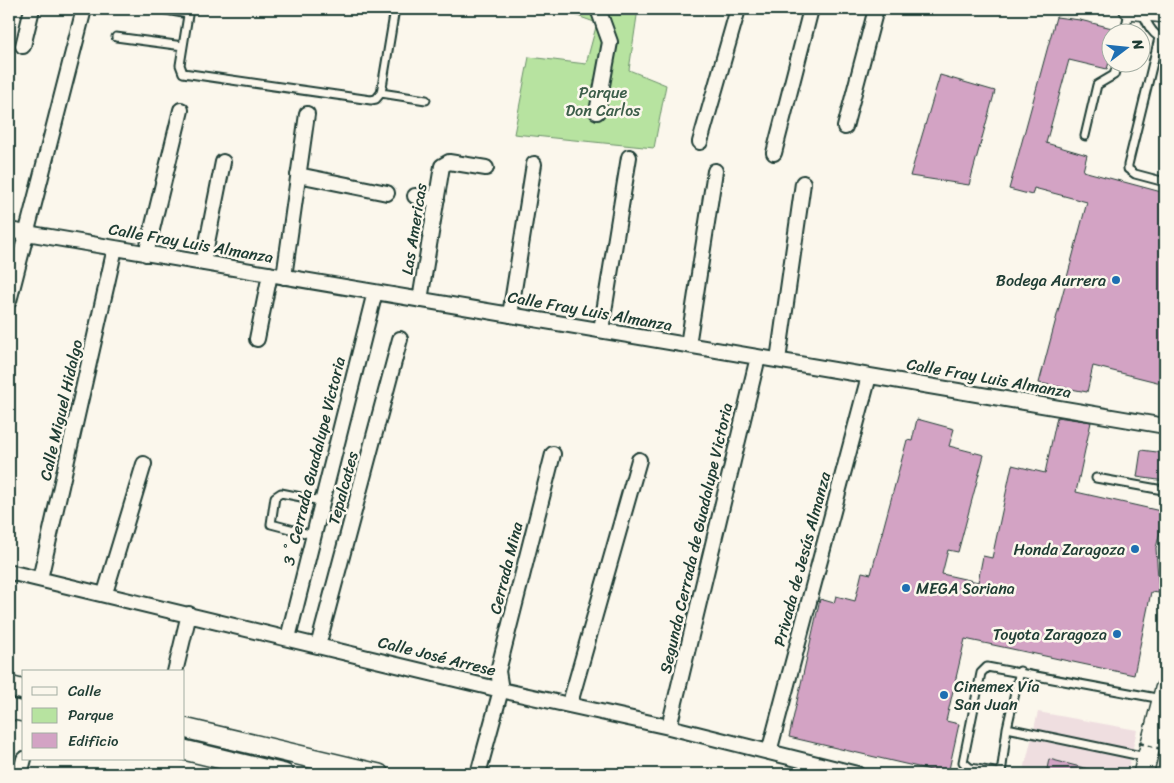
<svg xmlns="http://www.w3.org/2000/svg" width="1174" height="783" font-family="Sriracha,sans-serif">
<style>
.built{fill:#efdee0}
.green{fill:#b7e3a0;stroke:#6b906a}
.building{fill:#d3a3c4;stroke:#1f3d34}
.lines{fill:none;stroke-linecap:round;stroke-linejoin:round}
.lane-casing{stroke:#1f3d34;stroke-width:11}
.street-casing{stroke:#1f3d34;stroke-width:18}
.secondary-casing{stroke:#1f3d34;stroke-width:22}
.lane{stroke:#fbf7ec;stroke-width:7}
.street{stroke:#fbf7ec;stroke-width:14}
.secondary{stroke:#fbf7ec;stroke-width:19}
.path-bridge{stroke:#1f3d34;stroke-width:2.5;stroke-dasharray:5 4;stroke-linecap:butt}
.poi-dot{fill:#1f6fb2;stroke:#fbf7ec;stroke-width:2}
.labels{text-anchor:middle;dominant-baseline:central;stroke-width:5;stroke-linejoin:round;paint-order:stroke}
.park-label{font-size:16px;fill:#3d5e4a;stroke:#fbf7ec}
.street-label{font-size:16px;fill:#1f3d34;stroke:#fbf7ec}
.poi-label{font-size:16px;fill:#1f3d34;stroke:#fbf7ec;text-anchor:end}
</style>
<rect width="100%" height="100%" fill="#fbf7ec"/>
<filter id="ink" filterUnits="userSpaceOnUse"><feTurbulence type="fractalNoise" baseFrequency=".02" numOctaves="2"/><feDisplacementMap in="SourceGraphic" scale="10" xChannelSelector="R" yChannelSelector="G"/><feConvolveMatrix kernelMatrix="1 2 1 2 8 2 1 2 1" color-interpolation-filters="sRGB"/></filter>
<g filter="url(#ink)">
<!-- built -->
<path class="built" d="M1038,712l99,18 -10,44h-104z"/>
<!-- green -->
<path class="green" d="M573,9h65l-9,61 37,15 -12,63 -140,-14 15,-77 57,7 11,-41 -25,-9z"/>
<!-- building -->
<path class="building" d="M1056,17l24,3 32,8v25l-5,16 -38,-9 -23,83 41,12 -4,16 82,22v191l-72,-18 -6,26 -48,-9 48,-181 -53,-14 -2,7 -23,-6z
M940,75l55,16 -26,94 -59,-9z
M1057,417l34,5 -15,70 89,20 -9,36 3,45 -8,-1 -17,83 -169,-36 -19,82 13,3 -11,50 -159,-37 31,-138 14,4 2,-7 19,5 7,-29 9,2 36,-134 5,1 5,-22 37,10 -5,17 35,9 -26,97 -10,-2 -6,24 36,8 5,-26 9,2 20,-93 33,8z
M1141,450l24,3v28l-28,-4z
M1049,759l43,11 -1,4h-45z"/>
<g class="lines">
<!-- lane casing -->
<g class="lane-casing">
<path id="lane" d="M161,9l27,5
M189,9l-9,56 3,8 188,27 5,-1 5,-6 14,-84
M1143,13c4,11 10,24 22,26
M1125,32l4,-21
M116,37l67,9
M1159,38l-31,127v4l7,5 30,8
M381,93l45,7
M1085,136l12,-51 17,-10 4,-13
M1096,478l67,12
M313,535l-42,-11 4,-27 6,-4 40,8
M1007,728l139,29
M1001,773l-31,-5 -7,-6 18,-89 6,-6 175,32
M1001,774l6,-46 13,-57"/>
</g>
<!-- street casing -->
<g class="street-casing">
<path id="street" d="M23,46l9,-37
M597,112l13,-70 -12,-33
M845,127l31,-118
M700,142l38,-133
M774,153l37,-144
M298,175l89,18
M415,196l22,3
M9,230l1156,196
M146,254l35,-144
M203,263l20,-101
M284,277l23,-163
M420,300l22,-134 7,-4 37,6
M9,301l75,-292
M510,315l24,-151
M601,330l28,-173
M257,339l13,-65
M688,345l27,-174
M778,360l25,-177
M9,572l492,118 168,37 188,47
M40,579l75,-331
M105,593l39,-129
M288,638l87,-346
M318,646l82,-307
M175,672l14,-58
M570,703l69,-243
M669,727l89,-370
M769,752l100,-376
M20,774l4,-15
M478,774l23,-84 -3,-19 55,-217"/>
</g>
<!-- secondary casing -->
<g class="secondary-casing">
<path id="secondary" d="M1129,9l36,4
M9,686l15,4
M9,709l15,3
M184,728l195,46
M184,750l100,24
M1143,774l22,-85"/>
</g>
<!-- lane -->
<use href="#lane" class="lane"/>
<!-- street -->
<use href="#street" class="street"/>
<!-- secondary -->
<use href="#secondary" class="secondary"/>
<!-- path-bridge -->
<path class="path-bridge" d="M1139,743l26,7"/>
</g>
</g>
<!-- markers -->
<g class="poi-dot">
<circle cx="1116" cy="280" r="5"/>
<circle cx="1135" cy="549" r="5"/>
<circle cx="906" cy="588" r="5"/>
<circle cx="1117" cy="634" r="5"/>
<circle cx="944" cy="695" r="5"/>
</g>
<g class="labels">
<!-- park labels -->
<g class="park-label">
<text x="603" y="92">Parque<tspan x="603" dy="18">Don Carlos</tspan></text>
</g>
<!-- street labels -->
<g class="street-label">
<text transform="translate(414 229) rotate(-81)">Las Americas</text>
<text transform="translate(191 243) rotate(10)">Calle Fray Luis Almanza</text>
<text transform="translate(590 311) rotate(10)">Calle Fray Luis Almanza</text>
<text transform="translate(989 378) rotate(10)">Calle Fray Luis Almanza</text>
<text transform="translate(61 410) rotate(-77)">Calle Miguel Hidalgo</text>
<text transform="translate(314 461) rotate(-76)">3˚ Cerrada Guadalupe Victoria</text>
<text transform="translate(343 488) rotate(-75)">Tepalcates</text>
<text transform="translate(696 538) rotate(-77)">Segunda Cerrada de Guadalupe Victoria</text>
<text transform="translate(802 559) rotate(-75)">Privada de Jesús Almanza</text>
<text transform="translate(506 568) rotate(-76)">Cerrada Mina</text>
<text transform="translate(437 656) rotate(14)">Calle José Arrese</text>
</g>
<!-- poi labels -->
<g class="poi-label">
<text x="1106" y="280">Bodega Aurrera</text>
<text x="1125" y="549">Honda Zaragoza</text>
<text x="916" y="588" text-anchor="start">MEGA Soriana</text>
<text x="1107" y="634">Toyota Zaragoza</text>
<text x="954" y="686" text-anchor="start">Cinemex Vía<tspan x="954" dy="18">San Juan</tspan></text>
</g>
</g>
<!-- margin -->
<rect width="1174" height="783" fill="none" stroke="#fbf7ec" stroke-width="30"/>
<rect x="15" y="15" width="1144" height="753" fill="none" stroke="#1f3d34" stroke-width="2" filter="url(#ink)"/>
<!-- legend -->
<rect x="22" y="670" width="162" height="90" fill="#fbf7ec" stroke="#a3ada2"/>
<rect x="32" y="687" width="25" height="8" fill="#fbf7ec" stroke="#a3ada2"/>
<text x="68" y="696" font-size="15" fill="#1f3d34">Calle</text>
<rect x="32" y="708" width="25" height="15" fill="#b7e3a0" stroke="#a3ada2"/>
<text x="68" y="720" font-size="15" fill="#1f3d34">Parque</text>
<rect x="32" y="733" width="25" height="15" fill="#d3a3c4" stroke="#a3ada2"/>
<text x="68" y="746" font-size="15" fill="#1f3d34">Edificio</text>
<!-- north arrow -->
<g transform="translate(1126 48) rotate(74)"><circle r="24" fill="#fbf7ec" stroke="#a3ada2"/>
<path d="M0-4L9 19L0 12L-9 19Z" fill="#1f6fb2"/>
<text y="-8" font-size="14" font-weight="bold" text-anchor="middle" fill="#1f3d34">N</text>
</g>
</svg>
